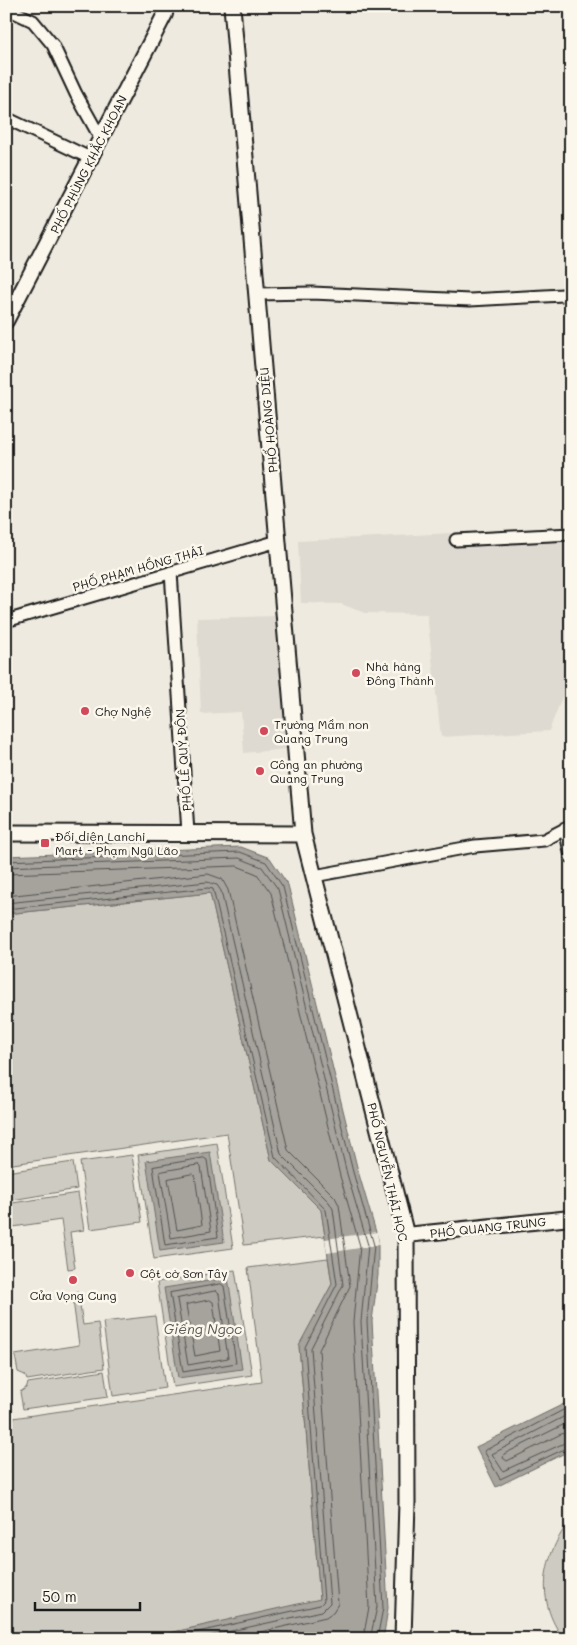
<svg xmlns="http://www.w3.org/2000/svg" width="577" height="1645" font-family="Mali,sans-serif">
<style>
.built{fill:#dedad1}
.green{fill:#ceccc2;stroke:#75746f}
.water{fill:#a6a39d;stroke:#6f6d69}
.pier{fill:#eeeadf}
.lines{fill:none;stroke-linecap:round;stroke-linejoin:round}
.shore{stroke:#535250;stroke-width:1}
.minor-casing{stroke:#1c1c1c;stroke-width:15}
.tertiary-casing{stroke:#1c1c1c;stroke-width:18}
.secondary-casing{stroke:#1c1c1c;stroke-width:19}
.minor{stroke:#fbf7ec;stroke-width:11}
.tertiary{stroke:#fbf7ec;stroke-width:14}
.secondary{stroke:#fbf7ec;stroke-width:15}
.poi-dot{fill:#d1495b;stroke:#fbf7ec;stroke-width:2}
.labels{text-anchor:middle;dominant-baseline:central;stroke-width:5;stroke-linejoin:round;paint-order:stroke}
.street-label{font-size:12px;fill:#1c1c1c;stroke:#fbf7ec}
.poi-label{font-size:12px;fill:#1c1c1c;stroke:#fbf7ec;text-anchor:start}
.water-label{font-size:14px;font-style:italic;fill:#5a5956;stroke:#fbf7ec}
</style>
<rect width="100%" height="100%" fill="#eeeadf"/>
<filter id="ink" filterUnits="userSpaceOnUse"><feTurbulence type="fractalNoise" baseFrequency=".02" numOctaves="2"/><feDisplacementMap in="SourceGraphic" scale="10" xChannelSelector="R" yChannelSelector="G"/><feConvolveMatrix kernelMatrix="1 2 1 2 8 2 1 2 1" color-interpolation-filters="sRGB"/></filter>
<g filter="url(#ink)">
<!-- built -->
<path class="built" d="M570,527l1,147 -22,57 -108,6 -14,-123 -62,-1 -24,-9 -40,-1 -3,-62z
M277,616l9,94 1,39 -43,4 -3,-41 -40,2 -4,-96z"/>
<!-- green -->
<path class="green" d="M210,893l61,267 50,50 4,26 -81,9 -17,-112 -221,32v-251z
M217,1143l16,105 -79,11 -16,-104z
M132,1155l10,67 -52,7 -10,-67z
M73,1162l4,27 -71,12v-29z
M78,1193l6,37 -14,2 5,36 -7,1 -7,-49 -55,8v-24z
M328,1258l4,26 -33,62 21,254 -177,39h-137v-220l256,-37 -14,-114z
M235,1270l17,105 -79,12 -16,-105z
M78,1292l5,33 15,-2 6,45 -77,12 -2,-5 -7,-3 -3,-17 64,-10 -7,-52z
M155,1316l10,72 -52,8 -10,-74z
M104,1371l4,26 -85,12 -3,-17 6,-4 2,-5z
M571,1519v120h-7c-30,-39 -21,-84 7,-120z"/>
<!-- water -->
<path class="water" d="M241,847l29,11 18,27 70,286 20,68v36l-6,46 16,287 -4,26 -4,5h-237l177,-40 -21,-254 33,-61 -11,-74 -50,-50 -61,-267 -204,21v-58z
M210,1152l14,90 -64,9 -14,-90z
M228,1278l14,91 -64,9 -14,-90z
M570,1401l1,49 -75,37 -20,-40z"/>
<!-- pier -->
<path class="pier" d="M377,1232l2,13 -52,8 -2,-14z"/>
<g class="lines">
<!-- shore -->
<path class="shore" d="M6,861l234,-9 26,10 17,25 70,285 21,73 -7,76 16,287 -6,31
M6,867l233,-9 23,9 16,22 69,285 21,71 -7,77 16,285 -7,32
M6,874l231,-8 20,8 14,19 69,283 20,70 -7,76 16,285 -6,32
M6,896l202,-22 14,5 6,11 60,260 47,47 4,8 11,81 -31,64 19,254 -5,8 -7,5 -96,22
M6,903l201,-21 10,3 4,6 60,263 48,48 4,7 10,76 -32,63 19,255 -8,8 -127,28
M6,909l202,-21 5,1 62,268 51,53 11,74 -32,63 19,254 -4,4 -154,34
M204,1158l3,2 11,77 -53,8 -12,-78z
M199,1165l2,2 10,64 -40,7 -11,-66z
M192,1174l3,2 7,49 -25,5 -9,-51z
M221,1284l3,2 12,77 -53,9 -13,-79z
M216,1291l3,3 9,64 -40,7 -11,-66z
M210,1300l3,2 7,49 -25,5 -9,-51z
M571,1406l-87,45 16,28 71,-33
M571,1413l-79,41 11,17 68,-31
M571,1421l-67,33 -1,4 4,3 54,-27 10,-2"/>
<!-- minor casing -->
<g class="minor-casing">
<path id="minor" d="M6,8l27,13 20,24 23,49 25,45
M6,118l86,41
M257,294l55,-1 158,7 93,-5
M456,540l115,-6
M171,572l17,261
M6,621l272,-80
M565,828l6,29
M314,876l161,-30 69,-6 27,-14"/>
</g>
<!-- tertiary casing -->
<g class="tertiary-casing">
<path id="tertiary" d="M6,321l159,-307 1,-8
M406,1235l165,-17"/>
</g>
<!-- secondary casing -->
<g class="secondary-casing">
<path id="secondary" d="M232,6l71,828 103,401 1,267 -4,137
M6,833l297,1"/>
</g>
<!-- minor -->
<use href="#minor" class="minor"/>
<!-- tertiary -->
<use href="#tertiary" class="tertiary"/>
<!-- secondary -->
<use href="#secondary" class="secondary"/>
</g>
</g>
<!-- markers -->
<g class="poi-dot">
<circle cx="356" cy="673" r="5"/>
<circle cx="85" cy="711" r="5"/>
<circle cx="264" cy="731" r="5"/>
<circle cx="260" cy="771" r="5"/>
<rect x="40" y="838" width="10" height="10" rx="2.5"/>
<circle cx="130" cy="1273" r="5"/>
<circle cx="73" cy="1280" r="5"/>
</g>
<g class="labels">
<!-- street labels -->
<g class="street-label">
<text transform="translate(88 164) rotate(-63)">PHỐ PHÙNG KHẮC KHOAN</text>
<text transform="translate(268 420) rotate(-95)">PHỐ HOÀNG DIỆU</text>
<text transform="translate(138 568) rotate(-16)">PHỐ PHẠM HỒNG THÁI</text>
<text transform="translate(183 760) rotate(-94)">PHỐ LÊ QUÝ ĐÔN</text>
<text transform="translate(388 1172) rotate(77)">PHỐ NGUYỄN THÁI HỌC</text>
<text transform="translate(488 1227) rotate(-6)">PHỐ QUANG TRUNG</text>
</g>
<!-- poi labels -->
<g class="poi-label">
<text x="366" y="666">Nhà hàng<tspan x="366" dy="14">Đông Thành</tspan></text>
<text x="95" y="711">Chợ Nghệ</text>
<text x="274" y="724">Trường Mầm non<tspan x="274" dy="14">Quang Trung</tspan></text>
<text x="270" y="764">Công an phường<tspan x="270" dy="14">Quang Trung</tspan></text>
<text x="55" y="836">Đối diện Lanchi<tspan x="55" dy="14">Mart - Phạm Ngũ Lão</tspan></text>
<text x="140" y="1273">Cột cờ Sơn Tây</text>
<text x="73" y="1295" text-anchor="middle">Cửa Vọng Cung</text>
</g>
<!-- water labels -->
<g class="water-label">
<text x="203" y="1328">Giếng Ngọc</text>
</g>
</g>
<!-- margin -->
<rect width="577" height="1645" fill="none" stroke="#fbf7ec" stroke-width="25"/>
<rect x="12" y="12" width="552" height="1620" fill="none" stroke="#1c1c1c" stroke-width="2" filter="url(#ink)"/>
<!-- scale -->
<path d="M35 1602v8h105v-8" fill="none" stroke="#1c1c1c" stroke-width="2.5"/>
<text x="42" y="1602" font-size="15" fill="#1c1c1c" stroke="#fbf7ec" stroke-width="4" paint-order="stroke">50 m</text>
</svg>
